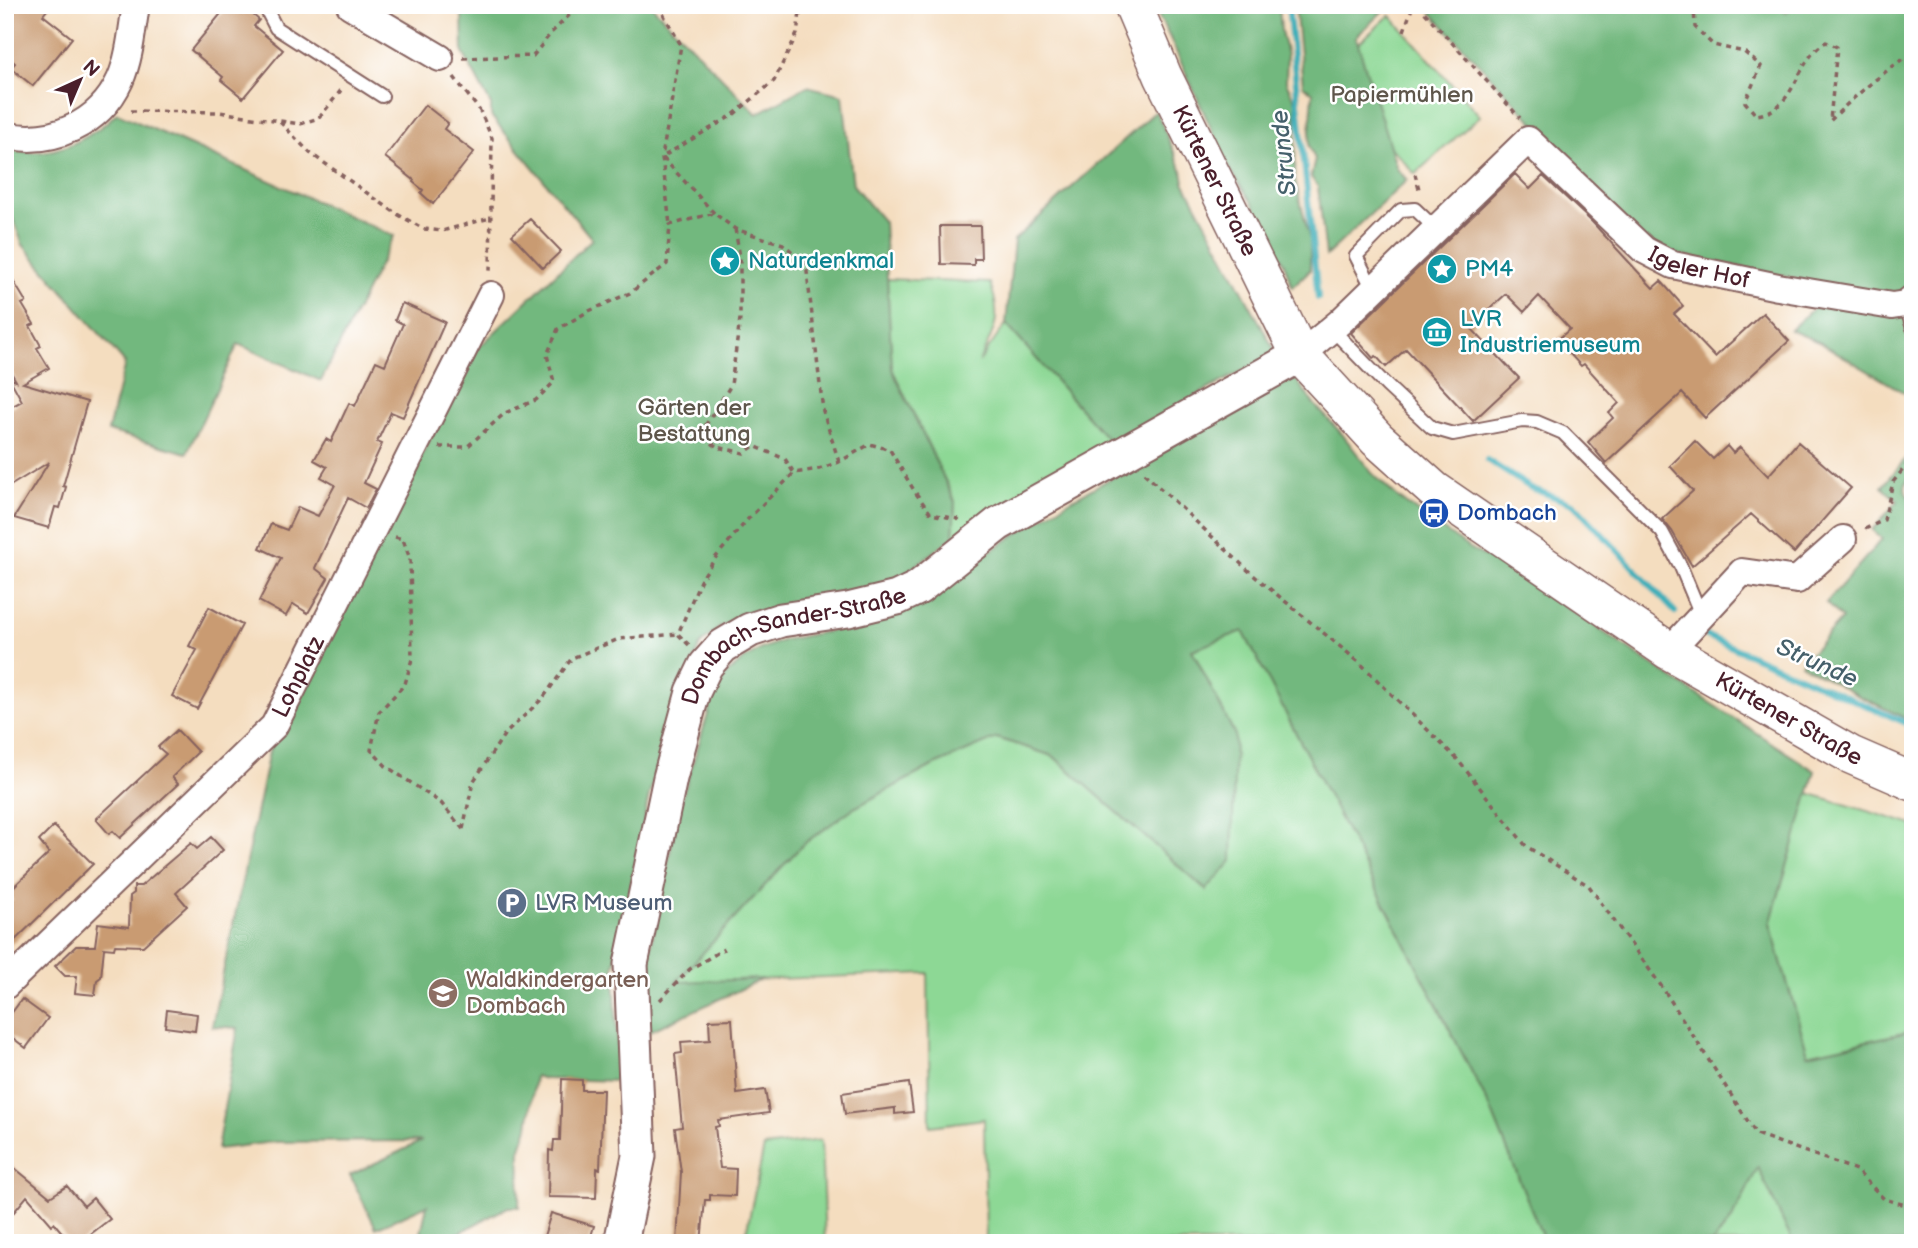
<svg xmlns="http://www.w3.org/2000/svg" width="1918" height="1248" font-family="'Balsamiq Sans',sans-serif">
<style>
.green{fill:#8dd895;stroke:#6c7c60;stroke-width:2}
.forest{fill:#72b87e;stroke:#5e6c54;stroke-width:2}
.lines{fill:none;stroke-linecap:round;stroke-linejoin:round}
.stream{stroke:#3fafb9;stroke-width:6}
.building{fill:#c99b72}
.service-casing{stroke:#86625f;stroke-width:16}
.minor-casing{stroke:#86625f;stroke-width:30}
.tertiary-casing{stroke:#86625f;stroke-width:37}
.secondary-casing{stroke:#86625f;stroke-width:40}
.path{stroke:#86625f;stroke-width:3.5;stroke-dasharray:5 5;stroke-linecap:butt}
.service{stroke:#fff;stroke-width:12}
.minor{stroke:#fff;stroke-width:26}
.tertiary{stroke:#fff;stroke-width:33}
.secondary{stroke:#fff;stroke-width:37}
.labels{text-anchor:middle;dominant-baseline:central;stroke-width:5;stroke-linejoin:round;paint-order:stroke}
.park-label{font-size:23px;fill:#5e564b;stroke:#fff}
.street-label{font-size:23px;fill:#4a1f2b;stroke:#fff}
.culture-label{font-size:23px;fill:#0d838f;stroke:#fff;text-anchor:start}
.transit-label{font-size:23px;fill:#164399;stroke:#fff;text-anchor:start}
.service-label{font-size:23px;fill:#4e5e75;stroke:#fff;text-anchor:start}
.education-label{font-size:23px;fill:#785e54;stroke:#fff;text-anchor:start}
.water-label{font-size:24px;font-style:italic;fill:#45606b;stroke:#fff}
</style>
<rect width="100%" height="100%" fill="#fff"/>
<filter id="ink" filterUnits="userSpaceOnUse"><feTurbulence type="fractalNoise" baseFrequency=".0143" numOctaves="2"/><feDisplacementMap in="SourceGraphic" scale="14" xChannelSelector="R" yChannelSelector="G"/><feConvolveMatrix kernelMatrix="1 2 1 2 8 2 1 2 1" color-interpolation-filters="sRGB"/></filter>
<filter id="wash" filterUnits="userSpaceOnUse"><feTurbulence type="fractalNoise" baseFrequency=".00686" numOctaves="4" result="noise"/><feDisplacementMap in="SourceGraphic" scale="28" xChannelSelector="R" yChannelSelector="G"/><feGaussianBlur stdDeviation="1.57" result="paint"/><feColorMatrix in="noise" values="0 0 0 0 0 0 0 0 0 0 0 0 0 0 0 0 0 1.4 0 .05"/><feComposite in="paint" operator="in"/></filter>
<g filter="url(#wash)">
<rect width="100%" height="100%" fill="#f4ddbf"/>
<!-- green -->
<path class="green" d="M1390,15l90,101 -65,58 -91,-100z
M887,279l103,4c13,36 4,47 -11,79l27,-38 104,118 -157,95 2,-36 -63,-132z
M1243,631l247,476 55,136h-559l-2,-124 -54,7 -2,-153 -253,10 127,-138 50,-36 80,-43 65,-28 56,18 153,134 29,-154 -43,-86z
M1808,793l105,32v206l-105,23 -38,-130z
M821,1140l4,103h-81l20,-96z
M1758,1166l35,77h-81l21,-25z"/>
<!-- forest -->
<path class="forest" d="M466,5h185l106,109 50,-28 36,9 10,90 31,37 8,147 63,133 -2,35 -56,43 -24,8 -130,29 -23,10 -20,18 -24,58 -27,92 -35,172 5,114 -74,-2 -10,-3 -7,51 -8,24 -1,56h-11l-69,36h-20l8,-38 -51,23 -26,-53 72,-34 -149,1 -56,7 21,-121 -26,-2 58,-279 207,-398 115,-110 -101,-123v-11l-28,-52 -1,-40z
M1153,5h126l2,26 6,24 -1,27 10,20 -1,78 15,60v30l-18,17 -8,-24 -29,-56 -25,-37 -60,-132z
M1295,5h94l-33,32 41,132 10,11 -81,76 -8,-69 -7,-10 4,-18 -6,-13 4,-53 -10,-8z
M1424,5h356l6,8 7,-8h120v289l-14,6 -247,-51z
M1156,111l26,59 2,12 92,171 -166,89 -104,-118 8,-84z
M117,113l277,123 -73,145 -83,-37 -51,109 -79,-22 17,-68 -102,-118 -18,-46v-50c44,11 81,-6 112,-36z
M1657,259l256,56v83l-92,-55 -31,-13 34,-32 -133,-14z
M1295,378l18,25 29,31 30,39 26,25 74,52 35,17 163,110 145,94 -45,153 38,130 105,-23v212h-120l-35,-76 -25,51 -21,25h-167l-55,-136 -247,-476 -51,19 43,85 -3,126 -26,29 -153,-134 -56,-18 -65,28 -80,43 -50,36 -126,137 87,-3 -115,53 -2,-62 34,-166 34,-109 12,-20 16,-14 19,-12 23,-9 72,-14 28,-8 185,-117z
M1913,450v23c-10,11 -11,18 0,29v220l-54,-26 -58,-32 41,-45 -16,-16 56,-64 -10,-9 26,-29 -16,-14z"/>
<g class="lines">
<!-- stream -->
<path class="stream" d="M1288,5l30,293
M1487,460l44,28 44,17 100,107
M1707,636l206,90"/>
</g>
<g id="blocks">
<!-- building -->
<path class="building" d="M14,5h37l-8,10 29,23 -39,48 -22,-18 4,-5 -10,-9v-38z
M228,5h14l17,15 -5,6 29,24 -40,48 -22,-18 2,-3 -32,-27z
M425,105l23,18 -4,6 30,23 -41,52 -12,-11 2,-3 -10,-8 1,-2 -29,-23z
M1515,174l15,15 13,-13 49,46 61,66 8,-7 22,25 -9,8 41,43 48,-44 26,28 -84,77 -23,-25 -76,70 -18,-21 25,-24 -4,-5 10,-10 -35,-39 -3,2 -24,-26 13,-11 -31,-33 -15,16 -18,-18 -36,33 49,51 -46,43 -67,-72 -20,18 -10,-11 -3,2 -22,-25z
M530,219l31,32 -18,17 -31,-33z
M940,226h40l1,33h-7v6l-33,-1z
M5,267l21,35 -4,2 12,20 -4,2 11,20 -4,2 12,20 -26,15 64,19 -24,84 3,1 -6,21 -5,-1 -6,21 -35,-10 35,-56 -44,27v-79l17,-9 -12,-22 6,2 -11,-19z
M402,303l43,19 -42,95 -12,-5 -14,30 5,2 -18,39 12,6 -10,19 -18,-10 -33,70 13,10 -20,35 -15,-9 -7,12 -27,-15 22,-43 -21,-10 11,-24 16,6 11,-23 20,9 17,-31 -14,-8 6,-10 -13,-7 12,-21 5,3 18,-39 6,3 21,-45 9,4 18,-41 -8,-4z
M1695,441l18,18 14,-13 6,7 7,-6 28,29 30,-34 53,46 -57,65 -43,-39 -59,52 -20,-35 -10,-12 31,-28 -23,-25z
M209,607l33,18 -45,84 -25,-13 25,-46 -8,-4z
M177,730l21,22 -26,25 6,7 -58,54 -7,-7 -4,3 -13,-15 70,-65 -8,-7z
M54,826l39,38 -88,86v-42l8,-8 -7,-6 43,-41 -10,-12z
M211,837l12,13 -47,43 11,13 -44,40 -28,-1 -1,4 -10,-1 -3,29 -4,3 -2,15 -20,-2 2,-17h-12l-10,-10 21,-20h19l3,-23 31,4 1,-31 4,-3v-7h7l50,-43 6,6z
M22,999l26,19 -22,30 -21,-16v-10z
M167,1010l30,4 -2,17 -30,-4z
M732,1019l5,75 28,-4 4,23 -51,7 1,6 -4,1 5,41 16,1 -1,27 -25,-1v5h-5l-4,43h-24l4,-71 -6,-44 7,-1 -7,-73 7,-1 -1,-11 29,-2 -1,-20z
M562,1079l20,1v10h21l-3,79 -3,-1 -1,30 -48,-1 1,-47 4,1 1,-11h6z
M909,1083l4,29 -18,2v-6l-50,6 -3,-21z
M5,1160l45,37 17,-11 17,20 9,-8 17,21 -31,24h-8l-17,-20 -2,2 -25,-29 -22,27z
M551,1213l43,13 -5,17h-47z"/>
</g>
</g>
<g filter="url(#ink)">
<use href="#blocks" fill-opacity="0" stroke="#86625f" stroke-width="2"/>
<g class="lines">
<!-- service casing -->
<g class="service-casing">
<path id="service" d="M264,5l12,23 106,68
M1373,289l-17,-33 45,-46 14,-1 20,19
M1905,304l8,24
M1332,329l55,57 45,42 21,6 69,-13 15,1 26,11 99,99 19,35 20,48"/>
</g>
<!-- minor casing -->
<g class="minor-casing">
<g id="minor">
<path d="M350,5l90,53"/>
<path d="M5,135c46,11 95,-11 115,-55 10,-22 12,-51 16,-75"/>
<path id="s1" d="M1300,355l40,-33 188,-182 116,110 29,15 105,22 114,19 13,-2 8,-6"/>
<path d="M1669,651l73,-79 55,8 46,-41"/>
<path id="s2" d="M5,986l269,-260 217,-431"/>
</g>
</g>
<!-- tertiary casing -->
<g class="tertiary-casing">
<g id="tertiary">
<path id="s3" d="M621,1243l18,-87 -8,-192 39,-186 23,-86 13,-27 17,-19 27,-16 31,-10 67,-10 49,-12 21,-10 80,-64 302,-169"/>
</g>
</g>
<!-- secondary casing -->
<g class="secondary-casing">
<g id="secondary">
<path id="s4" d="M1133,5l30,71 137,279 77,84 57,51 235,161 182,104 62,27"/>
</g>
</g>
<!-- path -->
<path class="path" d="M658,5l23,40 -19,112 8,68
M1418,5l102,113
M1694,5l1,22 18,18 31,7 17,14 -16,36 11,13c41,-4 39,-56 70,-73l11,5 -7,74c23,-24 47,-43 74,-63l9,2
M1404,31l9,-26
M463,58l70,-2 18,-23 29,-28
M454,77l26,34 12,27 -2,133
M131,111l88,1 81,12 19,-6 23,-29
M280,122l30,31 87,61 27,15 18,2 48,-13
M1415,174l5,19
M714,213l-52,-56 71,-42 41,-34 23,-47 4,-29
M735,229l5,28v62l-9,66 -31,49 17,13 27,6 10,-7 31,13 9,14
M439,447h28l38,-34 31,-13 18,-18 -7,-27 11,-26 31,-18 41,-18 37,-29 3,-39 44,-12 21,16 48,15 23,19 17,148 16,51
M1144,473l108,101 108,89 97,96 69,87 63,40 73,101 94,147 100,36 28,29 29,8
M1865,529l19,-9 9,-38 20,-25
M395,537l8,2 7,20 2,100 -7,25 -26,28 -8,38 15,16 55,37 22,26
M689,645l-11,-11 22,-53 16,-24 32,-38 46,-46 25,-4 20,-7 31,-18 20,6 25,42 16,22 27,5 2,2
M463,829l10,-47 31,-47 39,-37 29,-40 47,-19 59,-5
M660,1000l30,-31 34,-20"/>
<!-- service -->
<use href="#service" class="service"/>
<!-- minor -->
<use href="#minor" class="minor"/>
<!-- tertiary -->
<use href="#tertiary" class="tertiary"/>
<!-- secondary -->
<use href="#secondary" class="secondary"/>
</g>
</g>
<!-- icons -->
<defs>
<g id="sight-disc" transform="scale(1.575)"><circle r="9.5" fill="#0f9aa8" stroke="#fff"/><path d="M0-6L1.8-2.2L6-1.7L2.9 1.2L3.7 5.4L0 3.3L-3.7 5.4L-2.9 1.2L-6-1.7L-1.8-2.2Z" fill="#fff"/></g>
<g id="museum-disc" transform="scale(1.575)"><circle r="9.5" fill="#0f9aa8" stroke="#fff"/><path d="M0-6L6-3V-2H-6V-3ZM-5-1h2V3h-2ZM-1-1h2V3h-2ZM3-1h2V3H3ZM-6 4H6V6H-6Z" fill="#fff"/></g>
<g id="bus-disc" transform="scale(1.575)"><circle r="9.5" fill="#1a4fb4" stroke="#fff"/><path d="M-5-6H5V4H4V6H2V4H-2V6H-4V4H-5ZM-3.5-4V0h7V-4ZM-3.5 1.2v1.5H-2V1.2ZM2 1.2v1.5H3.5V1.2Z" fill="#fff"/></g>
<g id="parking-disc" transform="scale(1.575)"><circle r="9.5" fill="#5c6f8a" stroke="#fff"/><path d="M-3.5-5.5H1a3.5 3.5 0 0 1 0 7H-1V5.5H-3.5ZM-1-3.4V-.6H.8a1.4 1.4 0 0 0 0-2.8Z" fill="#fff"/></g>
<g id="school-disc" transform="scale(1.575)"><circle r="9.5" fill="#8d6e63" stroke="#fff"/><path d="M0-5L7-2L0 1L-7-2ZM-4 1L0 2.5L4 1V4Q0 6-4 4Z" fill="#fff"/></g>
</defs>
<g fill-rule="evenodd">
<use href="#sight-disc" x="725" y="261"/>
<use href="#sight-disc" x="1442" y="269"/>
<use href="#museum-disc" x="1437" y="332"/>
<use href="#bus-disc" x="1434" y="513"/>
<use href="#parking-disc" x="512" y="903"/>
<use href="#school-disc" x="443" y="993"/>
</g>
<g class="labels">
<!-- park labels -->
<g class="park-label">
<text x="1402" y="95">Papiermühlen</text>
<text x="694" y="408">Gärten der<tspan x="694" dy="26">Bestattung</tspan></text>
</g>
<!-- street labels -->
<g class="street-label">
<text stroke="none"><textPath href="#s4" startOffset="194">Kürtener Straße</textPath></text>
<text stroke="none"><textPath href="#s1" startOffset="532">Igeler Hof</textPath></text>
<text stroke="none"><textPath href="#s3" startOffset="677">Dombach-Sander-Straße</textPath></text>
<text stroke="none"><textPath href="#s2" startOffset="429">Lohplatz</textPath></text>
<text stroke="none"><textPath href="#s4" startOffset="1001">Kürtener Straße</textPath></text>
</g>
<!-- culture labels -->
<g class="culture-label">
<text x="748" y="261">Naturdenkmal</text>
<text x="1465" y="269">PM4</text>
<text x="1460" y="319">LVR<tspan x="1460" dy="26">Industriemuseum</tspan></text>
</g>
<!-- transit labels -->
<g class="transit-label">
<text x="1457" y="513">Dombach</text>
</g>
<!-- service labels -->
<g class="service-label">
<text x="535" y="903">LVR Museum</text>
</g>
<!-- education labels -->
<g class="education-label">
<text x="466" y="980">Waldkindergarten<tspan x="466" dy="26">Dombach</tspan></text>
</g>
<!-- water labels -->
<g class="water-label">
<text transform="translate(1284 153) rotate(-96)">Strunde</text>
<text transform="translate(1817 663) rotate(24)">Strunde</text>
</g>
</g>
<!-- margin -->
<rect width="1918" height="1248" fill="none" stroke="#fff" stroke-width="28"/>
<!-- north arrow -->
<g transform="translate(80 80) rotate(44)" stroke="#ffffff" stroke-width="5" paint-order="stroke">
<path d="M0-5L12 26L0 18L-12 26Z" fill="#4a1f2b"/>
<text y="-10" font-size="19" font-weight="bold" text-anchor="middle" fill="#4a1f2b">N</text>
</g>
</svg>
